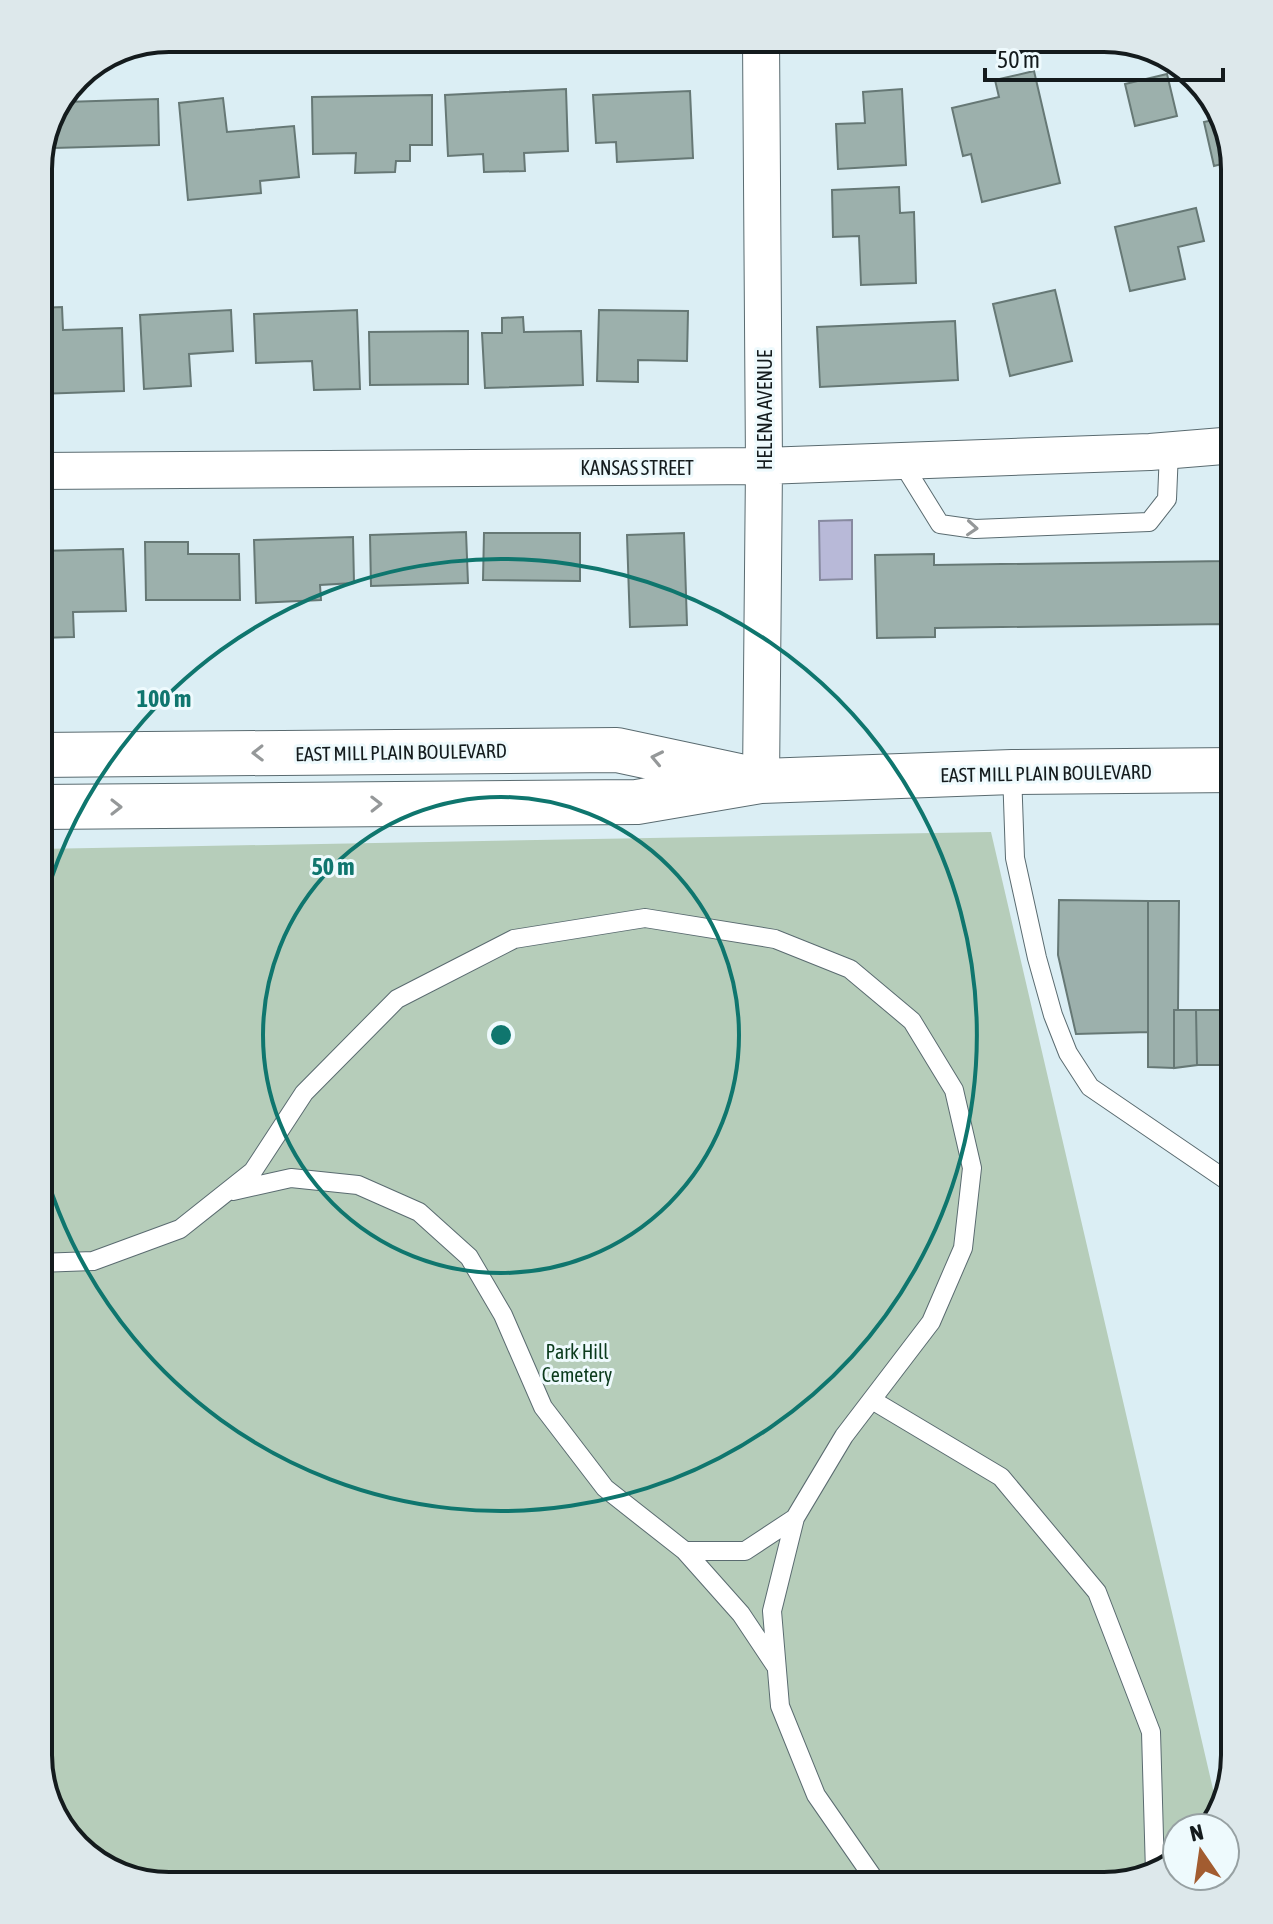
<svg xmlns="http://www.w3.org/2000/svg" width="1273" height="1924" font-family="'Asap Condensed',sans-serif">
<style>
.green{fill:#b6cdba}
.water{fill:#b8b9d8;stroke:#878aa0;stroke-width:2}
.building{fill:#9cb0ac;stroke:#667875;stroke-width:2}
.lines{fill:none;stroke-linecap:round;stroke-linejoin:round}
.lane-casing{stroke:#5a6b70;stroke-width:20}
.street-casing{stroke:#5a6b70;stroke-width:38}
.secondary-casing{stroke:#5a6b70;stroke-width:46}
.lane{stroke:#fff;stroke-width:18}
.street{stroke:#fff;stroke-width:36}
.secondary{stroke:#fff;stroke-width:44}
.oneway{stroke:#959899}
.ring{fill:none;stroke:#0f766e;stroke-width:4}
.labels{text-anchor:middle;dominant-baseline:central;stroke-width:6;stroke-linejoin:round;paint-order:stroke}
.street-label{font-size:20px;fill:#141b1d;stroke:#eefafd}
.park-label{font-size:20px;fill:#0b3b1c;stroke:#eefafd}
.rim{fill:none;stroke:#141b1d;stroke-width:4}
.centre{fill:#0f766e;stroke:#eefafd;stroke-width:4}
.ring-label{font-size:24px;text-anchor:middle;font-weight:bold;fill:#0f766e;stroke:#eefafd;stroke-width:6;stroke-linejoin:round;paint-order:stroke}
</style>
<rect width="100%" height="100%" fill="#dbeef4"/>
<!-- green -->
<path class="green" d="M991,832l228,983 -2,6 -7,7h-33v33l-8,8 -64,17h-944l-58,-18 -48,-48 -17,-65v-906z"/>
<!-- water -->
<path class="water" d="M852,520v59l-32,1 -1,-59z"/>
<!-- building -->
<path class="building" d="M1034,71l26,112 -78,19 -11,-48 -8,2 -11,-48 47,-11 -4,-17z
M1167,74l10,42 -42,10 -10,-42z
M566,89l2,62 -44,2 1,18 -41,1 -1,-18 -35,2 -3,-61z
M902,89l4,76 -68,4 -2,-45 29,-1 -2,-31z
M690,91l3,67 -76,4 -1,-20 -20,1 -3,-48z
M432,95v50h-22v16h-14l-1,11 -40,1 1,-20 -43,1 -1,-57z
M223,98l4,34 67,-6 5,51 -39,4 1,12 -73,7 -9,-97z
M158,99l1,46 -105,3 -1,-21 12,-25z
M1222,118l11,43 -19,5 -10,-44z
M899,187l1,26 14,-1 2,71 -55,2 -2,-49 -26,1 -1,-47z
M1196,208l8,33 -26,6 7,32 -55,12 -15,-64z
M1055,290l17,71 -62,15 -17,-72z
M62,307l1,23 59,-2 2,63 -86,3v-86z
M231,310l2,41 -44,3 2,32 -47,3 -4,-74z
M357,310l3,79 -46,1 -2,-29 -56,2 -2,-49z
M599,310l89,1 -1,50 -49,-1v22l-41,-1z
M523,317l1,15 57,-1 2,54 -98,3 -3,-55h20v-15z
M955,321l3,59 -138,7 -3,-60z
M468,331v53l-98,1 -1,-53z
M1226,511h9v139h-10v-26l-290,4v9l-58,1 -2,-83 59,-1v11l292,-4z
M466,532l2,51 -97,3 -1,-51z
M484,533h96v48l-97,-1z
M684,533l3,92 -57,2 -3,-92z
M353,537l1,46 -34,2 1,15 -65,3 -2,-63z
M145,542h43v12h51l1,46h-94z
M123,549l3,62 -53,1 1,25 -36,1v-87z
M1059,900l89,1v131l-72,2 -18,-79z
M1148,901h31l-1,109h-4v58l-26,-1z
M1235,1009v131l-4,1 -2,-131z
M1174,1010h22l1,55 -23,3z
M1196,1010h33l1,55h-33z"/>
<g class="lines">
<!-- lane casing -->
<g class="lane-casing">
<path id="lane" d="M901,461l39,63 35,5 174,-7 18,-23 2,-48
M1234,770l1,46
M1012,772l3,86 22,100 16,57 15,38 22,34 145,99
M233,1191l58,-13 67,7 61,27 50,45 34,58 40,92 62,81 80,63 56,63 34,51
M38,1263l55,-2 87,-32 73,-58 51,-78 93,-94 117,-60 131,-21 130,21 75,30 62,52 42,69 18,78 -9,80 -32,74 -87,114 -49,82 -23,93 8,95 36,89 63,91
M872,1400l129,77 96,115 54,140 4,140
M685,1551h60l50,-33"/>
</g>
<!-- street casing -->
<g class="street-casing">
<path id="street" d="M38,471l726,-5 386,-14 85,-7
M761,781l3,-315 -3,-428"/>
</g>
<!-- secondary casing -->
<g class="secondary-casing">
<path id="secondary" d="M38,755l579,-5 122,26
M38,807l599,-5 124,-21 251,-9 223,-2"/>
</g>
<!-- lane -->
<use href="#lane" class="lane"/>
<!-- street -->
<use href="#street" class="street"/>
<!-- secondary -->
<use href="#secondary" class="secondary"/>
</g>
<!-- one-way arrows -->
<defs><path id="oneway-chevron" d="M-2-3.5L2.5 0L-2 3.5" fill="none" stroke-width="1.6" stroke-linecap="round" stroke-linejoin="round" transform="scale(2)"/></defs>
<g class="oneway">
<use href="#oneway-chevron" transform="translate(972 528) rotate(4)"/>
<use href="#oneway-chevron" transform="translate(258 753) rotate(179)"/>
<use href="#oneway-chevron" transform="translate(657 758) rotate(-168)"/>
<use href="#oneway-chevron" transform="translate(376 804) rotate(-1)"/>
<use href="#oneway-chevron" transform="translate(116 807)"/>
</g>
<!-- distance rings -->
<g class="ring">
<circle cx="501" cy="1035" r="238"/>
<path d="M38 924A476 476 0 1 1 38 1146"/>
</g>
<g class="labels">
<!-- street labels -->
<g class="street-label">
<text transform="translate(764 410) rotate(-90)">HELENA AVENUE</text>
<text x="637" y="467">KANSAS STREET</text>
<text transform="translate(401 752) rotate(-1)">EAST MILL PLAIN BOULEVARD</text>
<text transform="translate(1046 773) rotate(-1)">EAST MILL PLAIN BOULEVARD</text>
</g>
<!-- park labels -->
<g class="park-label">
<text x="577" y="1351">Park Hill<tspan x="577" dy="23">Cemetery</tspan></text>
</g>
</g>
<!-- crop -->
<path d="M0 0H1273V1924H0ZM169 52H1104A117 117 0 0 1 1221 169V1755A117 117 0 0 1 1104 1872H169A117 117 0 0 1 52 1755V169A117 117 0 0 1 169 52Z" fill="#dde8eb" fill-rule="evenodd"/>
<path class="rim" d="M169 52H1104A117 117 0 0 1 1221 169V1755A117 117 0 0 1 1104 1872H169A117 117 0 0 1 52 1755V169A117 117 0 0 1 169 52Z"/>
<circle cx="501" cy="1035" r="12" class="centre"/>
<g class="ring-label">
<text x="164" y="707">100 m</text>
<text x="333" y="875">50 m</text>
</g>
<!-- north arrow -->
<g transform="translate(1201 1852) rotate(347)"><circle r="38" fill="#eefafd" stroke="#97a1a3" stroke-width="2"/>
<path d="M0-6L14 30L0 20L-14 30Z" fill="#a25c30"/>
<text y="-12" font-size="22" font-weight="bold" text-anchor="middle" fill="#141b1d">N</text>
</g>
<!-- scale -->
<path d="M985 68v12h238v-12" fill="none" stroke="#141b1d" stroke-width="4"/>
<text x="997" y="68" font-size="24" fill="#141b1d" stroke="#eefafd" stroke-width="6" paint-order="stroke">50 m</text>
</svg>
